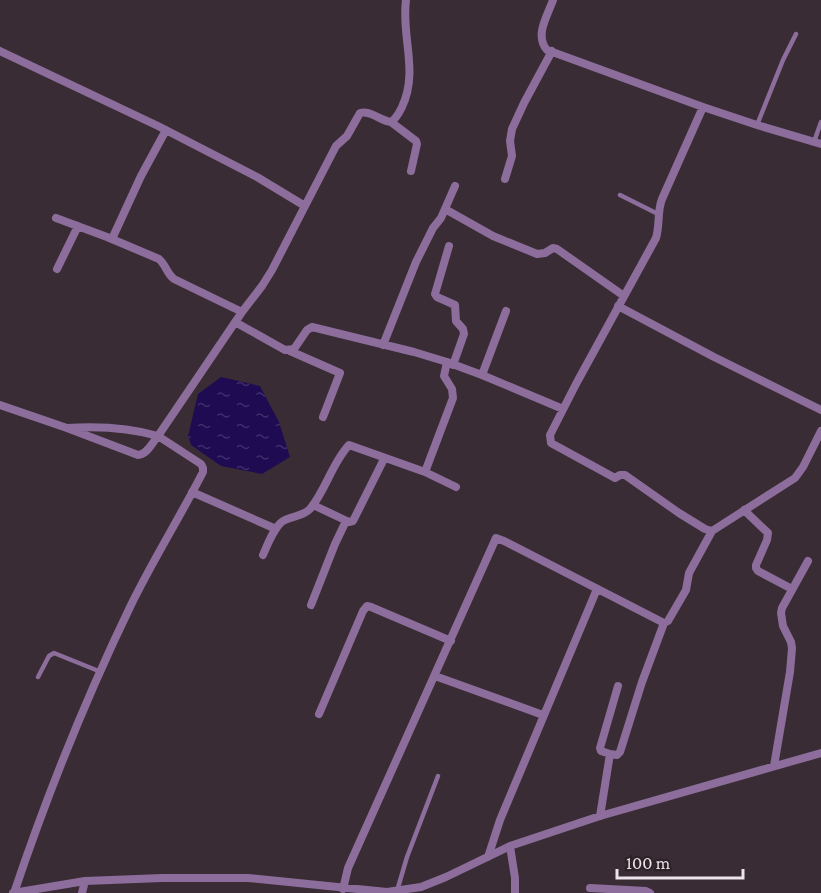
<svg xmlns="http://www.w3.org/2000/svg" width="821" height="893" font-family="'Crimson Pro',serif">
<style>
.water{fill:url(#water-ripples)}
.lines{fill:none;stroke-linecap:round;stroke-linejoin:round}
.service{stroke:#8c6d9c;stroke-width:4.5}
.minor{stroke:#8c6d9c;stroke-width:8}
</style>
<defs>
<pattern id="water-ripples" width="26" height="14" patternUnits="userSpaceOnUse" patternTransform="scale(1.5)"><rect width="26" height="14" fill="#1f0b52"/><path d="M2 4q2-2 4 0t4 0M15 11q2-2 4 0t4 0" fill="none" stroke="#402e6b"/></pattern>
</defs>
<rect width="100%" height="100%" fill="#392c34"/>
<!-- water -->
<path class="water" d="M221,377l39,9 19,36 11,35 -28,17 -41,-8 -30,-21 -3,-9 10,-42z"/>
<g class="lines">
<!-- service -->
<path class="service" d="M757,125l26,-65 13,-26
M814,142l7,-20
M620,195l38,19
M38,677l11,-21 5,-3 47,19
M397,891l10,-34 31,-81"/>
<!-- minor -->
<path class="minor" d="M553,0c-5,15 -19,35 -6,50l156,57 54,18 64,19
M0,51l158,75 99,51 48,29 -33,64 -10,16 -20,26 -84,124 43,28 2,4v4c-23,45 -50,88 -72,133 -45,93 -84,190 -117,288
M703,107l-41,92c-5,13 -2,26 -6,39l-80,146 -26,51 1,8 64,35 5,-3h5l54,38 26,16 7,2 83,-53 8,-11 18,-36
M391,122l25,19 1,3 -6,27
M505,179l7,-23 -2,-15 2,-12 12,-26 28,-52
M305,206l31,-60 11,-10 13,-23c11,-3 20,8 31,9 6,-4 8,-9 11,-15 17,-36 -1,-70 4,-107
M445,209l48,27 44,18 8,-1 8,-5 4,1 67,47
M56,218l51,19 52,22c7,6 8,15 15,20l68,33
M112,239l29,-63 25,-46
M449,246l-14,48 2,3 18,8 1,16 7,8 1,5 -11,31
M57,269l21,-43
M618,306l96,51 107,53
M235,322l50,28 9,-1 13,-19 5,-3 102,25 33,10 35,13 81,34
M383,345l33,-83 17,-34 8,-10 14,-32
M290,351l50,22 -17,44
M482,375l24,-64
M0,405l67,23 71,27c9,0 14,-12 20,-19 -31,-9 -60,-10 -91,-8
M425,472l28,-74 -1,-9 -8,-13 3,-14
M192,492l84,37
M313,505l36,17 4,-1 31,-62
M744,510l24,23 -1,7 -11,25v3l2,3 34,18
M263,555c4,-9 12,-31 22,-35 9,-5 17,-3 25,-11 16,-19 22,-46 39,-64l76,27 31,15
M311,605l24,-61 11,-23
M435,676l108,39
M319,714l44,-103 4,-5 4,1 80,34
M610,754l-9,-3 -1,-3 18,-62
M774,766l16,-94 2,-24 -1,-6 -8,-16 -2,-13 1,-5 26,-47
M600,816l10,-62 7,1 3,-3 22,-70 22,-59 4,-2 18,-31 3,-17 23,-42
M510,846l5,32v15
M488,857l12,-37 97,-231
M590,888l56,3 4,2
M343,889l5,-21 148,-330 8,3 160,82
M13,893l72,-12 77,-3h86l139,14 34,-5 25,-10 64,-31 90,-30 221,-63
M82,893l3,-12"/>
</g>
<!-- scale -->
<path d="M617 869v9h126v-9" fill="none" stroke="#ece4e9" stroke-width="3"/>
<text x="626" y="869" font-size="18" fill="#ece4e9" stroke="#2f232a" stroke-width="4.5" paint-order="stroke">100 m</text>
</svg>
